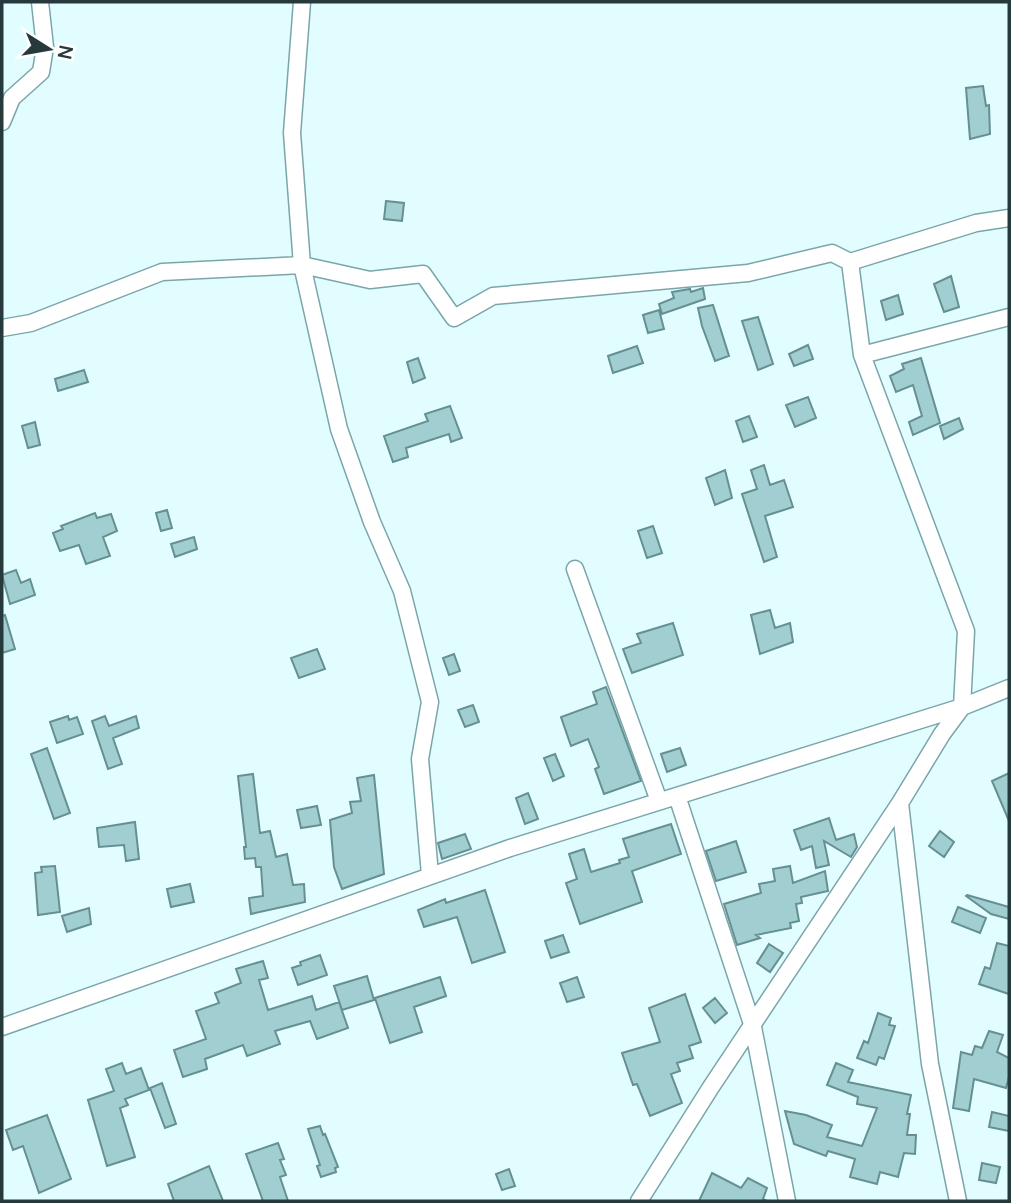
<svg xmlns="http://www.w3.org/2000/svg" width="1011" height="1203" font-family="Manrope,sans-serif">
<style>
.building{fill:#a1ced1;stroke:#659092;stroke-width:2}
.lines{fill:none;stroke-linecap:round;stroke-linejoin:round}
.minor-casing{stroke:#7aa6a9;stroke-width:19}
.minor{stroke:#fff;stroke-width:16}
</style>
<rect width="100%" height="100%" fill="#e2fdff"/>
<!-- building -->
<path class="building" d="M983,86l3,20 3,-1 1,29 -20,5 -4,-51z
M386,201l18,2 -2,18 -18,-2z
M951,276l8,31 -15,5 -10,-28z
M703,288l2,11 -43,15 -3,-10 15,-6 -2,-6 18,-3 1,3z
M898,295l5,19 -17,6 -5,-19z
M713,305l16,51 -14,5 -13,-35 -4,-18z
M659,310l5,19 -16,4 -5,-18z
M758,317l15,47 -15,6 -16,-49z
M808,345l5,14 -19,7 -5,-12z
M637,346l6,17 -30,10 -5,-17z
M418,358l7,20 -12,5 -6,-21z
M921,358l19,65 -27,12 -4,-13 13,-6 -9,-31 -17,7 -6,-16 14,-7 -2,-5z
M84,370l4,12 -30,9 -3,-12z
M808,397l8,21 -21,9 -9,-22z
M450,406l12,32 -11,4 -2,-8 -43,14 2,9 -15,5 -9,-26 44,-15 -3,-7z
M749,416l8,21 -14,5 -7,-21z
M959,418l4,11 -19,10 -4,-13z
M35,422l5,23 -12,3 -6,-22z
M764,465l6,20 14,-5 9,27 -28,9 12,41 -13,5 -22,-68 15,-5 -6,-19z
M725,470l7,28 -17,7 -9,-27z
M167,510l5,18 -11,3 -5,-18z
M95,513l2,5 14,-4 6,17 -14,6 7,19 -24,8 -7,-19 -19,6 -7,-18 10,-4 -2,-3z
M653,526l9,27 -15,5 -9,-27z
M194,537l3,12 -22,8 -4,-13z
M16,570l5,13 9,-4 5,16 -25,9 -8,-29z
M770,610l5,18 15,-5 3,19 -33,12 -9,-39z
M5,615l10,34 -13,4v-37z
M673,623l10,32 -51,18 -9,-24 18,-6 -4,-9z
M317,649l8,20 -26,9 -8,-20z
M454,654l6,17 -11,4 -6,-17z
M606,687l35,94 -37,13 -9,-25 4,-2 -11,-28 -17,7 -10,-29 36,-13 -4,-12z
M473,705l6,17 -14,5 -7,-17z
M68,716l1,4 8,-3 6,17 -26,9 -7,-21z
M105,716l4,10 27,-10 3,12 -26,10 9,26 -14,5 -16,-48z
M47,748l23,65 -16,6 -23,-65z
M680,748l6,17 -19,7 -6,-18z
M555,754l9,22 -11,5 -9,-23z
M1009,773v48l-17,-40z
M253,774l7,59 10,-2 6,26 11,-3 6,31 11,-1 1,18 -54,12 -2,-16 14,-2 -2,-29h-5l-1,-9 -10,1 -1,-12h2l-8,-71z
M374,775l10,99 -42,15 -8,-22 -4,-47 22,-7 -2,-11 11,-1 -4,-23z
M528,793l10,26 -13,5 -9,-26z
M317,806l4,19 -20,3 -4,-18z
M829,818l7,22 18,-6 3,13 -6,10 -27,-16 5,24 -13,3 -4,-22 -11,4 -7,-20z
M135,822l4,37 -13,2 -2,-16 -25,2 -2,-19z
M671,824l10,30 -49,17 10,31 -62,22 -14,-41 11,-4 -8,-25 15,-5 7,23 29,-9 -1,-3 10,-3 -6,-18z
M940,831l14,11 -10,15 -15,-11z
M465,834l6,15 -29,10 -4,-16z
M736,841l10,31 -30,9 -10,-30z
M55,866l5,46 -22,3 -3,-42 7,-1 -1,-5z
M790,866l3,17 32,-12 3,20 -27,6 1,6 -6,1 3,17 -9,2 1,5 -35,7 4,3 -23,7 -13,-41 37,-11 -2,-9 16,-3 -2,-12z
M190,884l4,18 -23,5 -4,-18z
M485,890l20,62 -33,11 -15,-46 -33,10 -6,-17 27,-11 1,4z
M967,895l42,12v12l-18,-5 -25,-18z
M958,907l28,11 -6,15 -28,-11z
M89,908l2,16 -24,8 -5,-16z
M563,935l6,17 -18,6 -6,-17z
M997,943l12,3v48l-30,-10 6,-17 5,2z
M769,944l14,9 -13,19 -13,-9z
M320,955l7,20 -29,10 -6,-17 9,-3 -1,-3z
M263,961l5,17 -9,2 9,30 44,-14 4,14 23,-8 9,26 -31,11 -7,-18 -35,10 5,13 -33,12 -4,-11 -38,14 2,10 -24,8 -9,-27 32,-11 -10,-28 23,-8 -4,-10 26,-10 -5,-14z
M367,976l7,24 -32,10 -8,-24z
M440,977l6,19 -32,11 8,25 -32,11 -15,-45z
M577,977l7,20 -17,5 -7,-19z
M685,994l16,48 -12,4 4,12 -16,5 3,8 -9,3 11,29 -32,13 -13,-32 -4,1 -11,-32 38,-11 -11,-34z
M715,998l12,15 -12,10 -12,-15z
M878,1013l13,5 -2,7 6,1 -11,33 -5,-2 -3,8 -19,-7 7,-17 4,2z
M989,1031l14,4 -6,17 12,6v19l-3,11 -32,-9 -5,32 -16,-3 8,-56 11,3 3,-9 7,2z
M122,1063l4,11 15,-6 8,22 -24,9 3,6 -8,3 15,49 -28,9 -19,-66 26,-9 -8,-22z
M836,1063l17,7 -5,12 63,13 -4,19h3l-3,21h9l-1,19 -11,-1 -6,24 -18,-5 -3,12 -27,-7 5,-18 -27,-8 -2,5 -32,-12 -9,-33 21,4 26,10 -5,12 35,9 15,-38 -20,-4 1,-7 -31,-12z
M162,1083l14,41 -11,4 -15,-40z
M992,1112l17,4v15l-20,-4z
M47,1115l24,64 -32,14 -16,-47 -10,4 -7,-20z
M320,1126l3,9 2,-1 13,33 -3,1 1,4 -15,5 -4,-11 3,-1 -12,-36z
M278,1143l6,16 -4,1 6,15 -6,2 8,24h-25l-17,-47z
M982,1163l18,4 -4,16 -17,-3z
M209,1166l14,35h-49l-6,-17z
M509,1169l6,17 -13,4 -6,-16z
M712,1173l29,15 7,-10 19,10 -4,11 4,2h-68z"/>
<g class="lines">
<!-- minor casing -->
<g class="minor-casing">
<path id="minor" d="M302,2l-10,131 10,132 37,164 33,93 30,69 28,111 -10,57 10,116
M2,122l10,-24 29,-26 4,-25 -5,-45
M2,328l29,-5 131,-51 140,-7 68,15 53,-6 31,44 39,-22 255,-23 84,-20 18,9
M862,355l147,-38
M575,569l84,232
M677,796l76,231 34,174
M900,803l30,261 28,137
M2,1027l508,-179 452,-141 4,-76 -104,-276 -12,-93 126,-39 33,-5
M639,1201l72,-114 189,-284 42,-69 20,-27 47,-19"/>
</g>
<!-- minor -->
<use href="#minor" class="minor"/>
</g>
<!-- border -->
<rect width="1011" height="1203" fill="none" stroke="#273a3b" stroke-width="7"/>
<!-- north arrow -->
<g transform="translate(49 49) rotate(101)" stroke="#ffffff" stroke-width="5" paint-order="stroke">
<path d="M0-5L12 26L0 18L-12 26Z" fill="#273a3b"/>
<text y="-10" font-size="19" font-weight="bold" text-anchor="middle" fill="#273a3b">N</text>
</g>
</svg>
